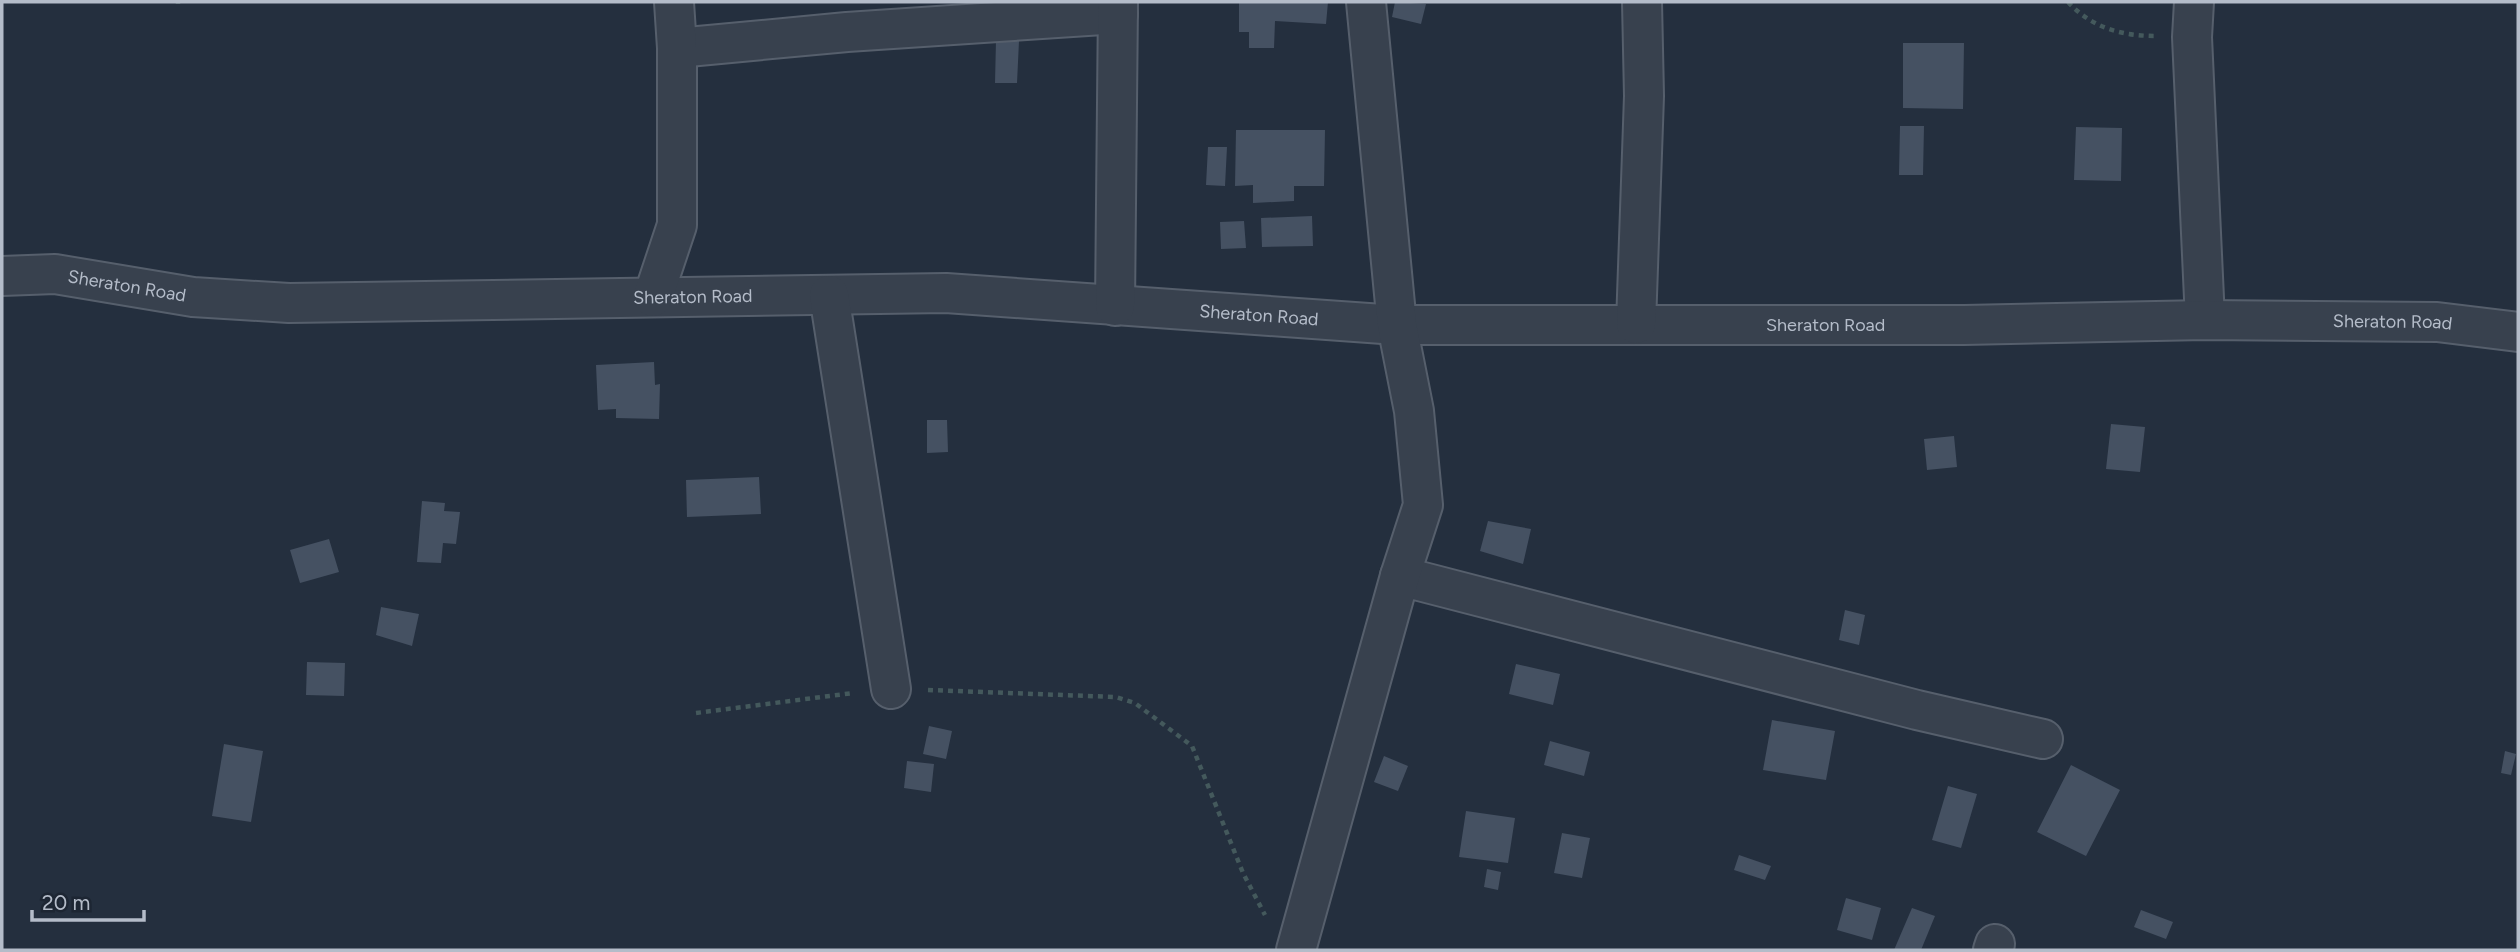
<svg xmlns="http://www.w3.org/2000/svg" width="2520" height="952" font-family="Figtree,sans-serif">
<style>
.building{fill:#455162}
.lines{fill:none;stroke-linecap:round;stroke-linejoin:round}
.minor-casing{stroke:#565f6c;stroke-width:42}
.path{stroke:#44595c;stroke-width:4.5;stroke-dasharray:5 5;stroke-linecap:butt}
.minor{stroke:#38414e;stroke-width:38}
.labels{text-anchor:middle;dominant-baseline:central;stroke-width:7;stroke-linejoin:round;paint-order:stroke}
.street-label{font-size:18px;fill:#b4bcc9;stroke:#1d2633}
</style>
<rect width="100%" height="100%" fill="#242f3e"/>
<!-- building -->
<path class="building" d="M1239,2h89l-2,22 -51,-3 -1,27h-25v-16h-10z
M1395,2l31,2 -5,20 -29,-7z
M996,40l23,1 -2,42h-22z
M1903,43h61l-1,66 -60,-1z
M1900,126h24l-1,49h-24z
M2076,127l46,1 -1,53 -47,-1z
M1236,130h89l-1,56h-30v15l-41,2v-18l-18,1z
M1208,147h19l-2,39 -19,-1z
M1312,216l1,30 -51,1 -1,-29z
M1244,221l2,27 -25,1 -1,-27z
M654,362l1,23 5,-1 -1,35 -43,-1v-9l-18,1 -2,-45z
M927,420h20l1,32 -21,1z
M2111,424l34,3 -5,45 -34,-3z
M1954,436l3,31 -30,3 -3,-31z
M759,477l2,37 -74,3 -1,-37z
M422,501l23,2 -1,8 16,1 -4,32 -13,-1 -2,20 -24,-1z
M1488,521l43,8 -8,35 -43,-13z
M329,539l10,33 -39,11 -10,-33z
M381,607l38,7 -7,32 -36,-11z
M1845,610l20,5 -6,30 -20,-5z
M307,662l38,1 -1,33 -38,-1z
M1516,664l44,10 -7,31 -44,-11z
M1772,720l63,11 -9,49 -63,-10z
M929,726l23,5 -6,28 -23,-5z
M1550,741l40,11 -6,24 -40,-11z
M224,744l39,7 -12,71 -39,-6z
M2505,751l11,3 -5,21 -10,-2z
M1384,756l24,10 -10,25 -24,-9z
M907,761l27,3 -3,28 -27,-4z
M2071,765l49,25 -34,66 -49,-24z
M1948,786l29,8 -16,54 -29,-8z
M1466,811l49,7 -7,45 -49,-6z
M1562,833l28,5 -8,40 -28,-5z
M1739,855l32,11 -6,14 -31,-10z
M1487,869l14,3 -3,18 -14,-3z
M1846,898l35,10 -9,32 -35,-10z
M1912,908l23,8 -14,34h-27z
M2141,910l32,12 -7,17 -32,-12z"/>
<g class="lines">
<!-- minor casing -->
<g class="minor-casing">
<g id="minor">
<path d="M2194,2l-2,35 13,283"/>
<path d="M677,48l170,-16 271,-18"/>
<path id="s1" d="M2,276l53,-2 138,23 96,6 657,-10 451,32h567l241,-5 232,2 81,10"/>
<path d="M829,295l62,394"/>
<path d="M653,297l24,-72v-177l-3,-46"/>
<path d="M1115,306l3,-304"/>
<path d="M1636,324l8,-228 -2,-94"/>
<path d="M1400,576l517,134 126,29"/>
<path d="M1296,950l104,-374 23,-71 -9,-94 -17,-86 -31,-323"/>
<path d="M1993,950l2,-6"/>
</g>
</g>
<!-- path -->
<path class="path" d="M2068,2c24,26 54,34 88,34
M178,4v-2
M928,690l188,7 19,6 57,43 51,127 22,42
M696,713l157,-20"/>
<!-- minor -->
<use href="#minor" class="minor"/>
</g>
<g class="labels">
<!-- street labels -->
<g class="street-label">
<text stroke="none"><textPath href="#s1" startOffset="126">Sheraton Road</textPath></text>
<text stroke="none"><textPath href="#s1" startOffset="693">Sheraton Road</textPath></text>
<text stroke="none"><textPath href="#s1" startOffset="1260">Sheraton Road</textPath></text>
<text stroke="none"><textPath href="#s1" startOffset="2394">Sheraton Road</textPath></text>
<text stroke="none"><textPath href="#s1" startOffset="1827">Sheraton Road</textPath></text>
</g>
</g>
<!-- border -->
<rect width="2520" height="952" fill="none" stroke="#b4bcc9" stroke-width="7"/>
<!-- scale -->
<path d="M32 910v10h112v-10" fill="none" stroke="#b4bcc9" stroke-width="3.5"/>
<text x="42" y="910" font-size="21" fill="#b4bcc9" stroke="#1d2633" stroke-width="5" paint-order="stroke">20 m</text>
</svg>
